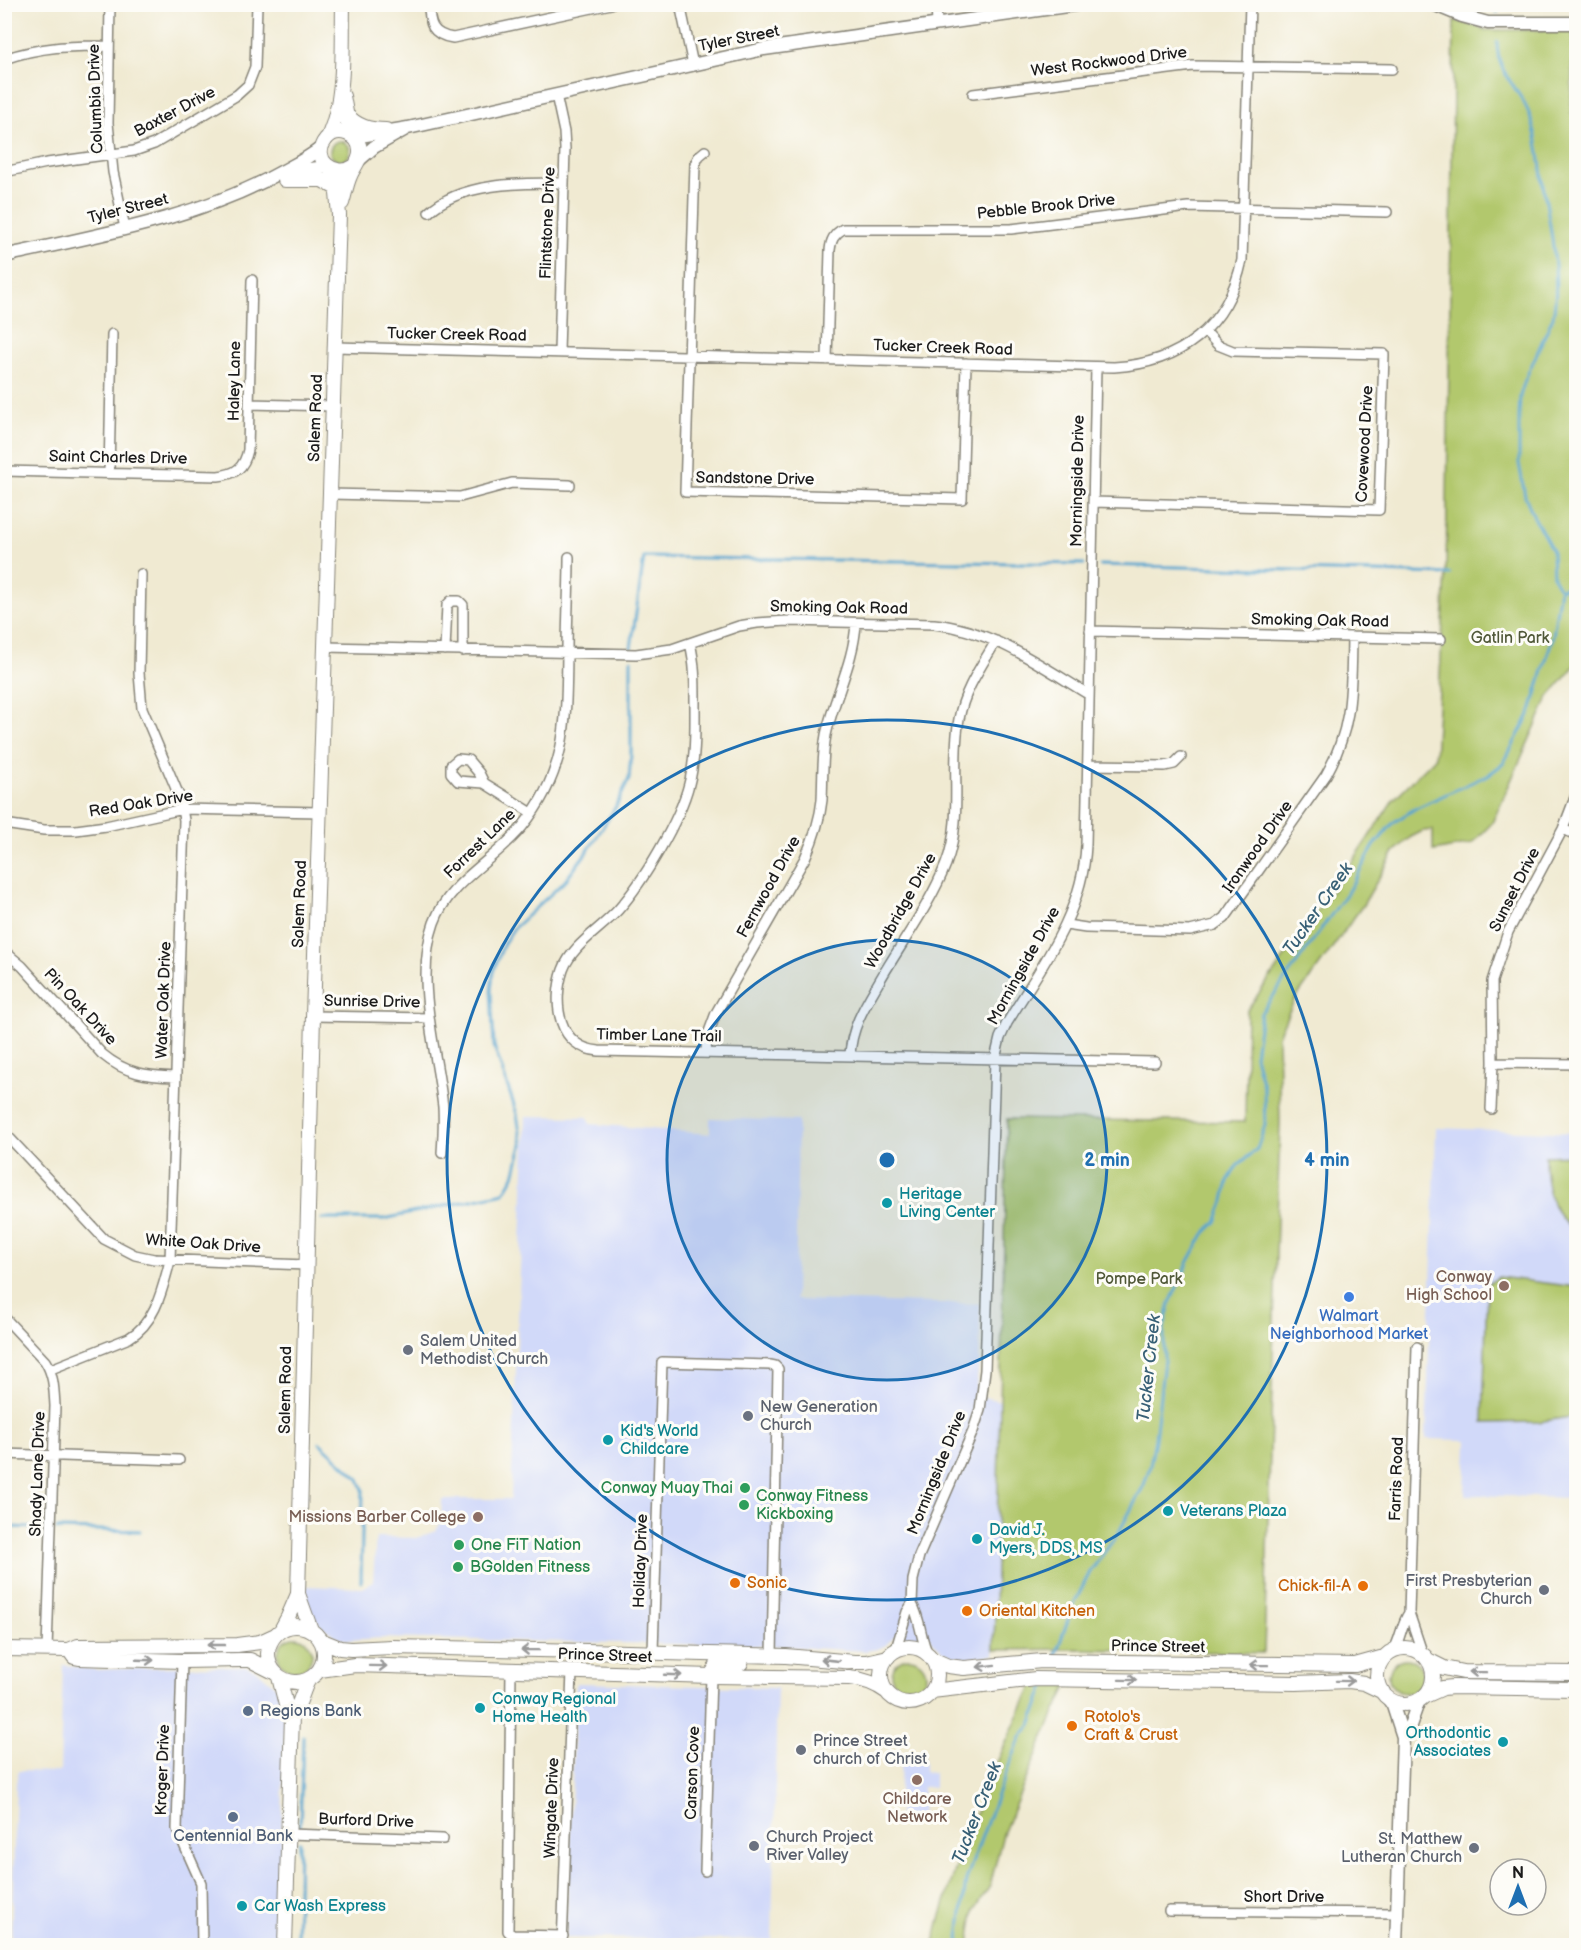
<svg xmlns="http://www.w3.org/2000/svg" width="1581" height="1950" font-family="'Balsamiq Sans',sans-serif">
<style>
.built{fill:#d1d9f9}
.green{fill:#b2c86d;stroke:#677244;stroke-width:1.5}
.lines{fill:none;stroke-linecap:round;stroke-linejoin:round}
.stream{stroke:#55a4cf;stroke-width:3}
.minor-casing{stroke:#868377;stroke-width:12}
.tertiary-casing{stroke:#868377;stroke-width:15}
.secondary-casing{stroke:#868377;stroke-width:16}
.minor{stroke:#fff;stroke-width:9}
.tertiary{stroke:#fff;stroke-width:12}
.secondary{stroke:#fff;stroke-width:14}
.oneway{stroke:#999}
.ring{fill:none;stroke:#1f6fb2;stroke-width:3}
.culture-dot{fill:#0f9aa8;stroke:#fdfcf7;stroke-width:2}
.education-dot{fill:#8d6e63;stroke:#fdfcf7;stroke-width:2}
.shop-dot{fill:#3f7fe0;stroke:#fdfcf7;stroke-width:2}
.worship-dot{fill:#6b7280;stroke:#fdfcf7;stroke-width:2}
.leisure-dot{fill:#2e9e5b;stroke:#fdfcf7;stroke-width:2}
.food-dot{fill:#e8710a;stroke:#fdfcf7;stroke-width:2}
.service-dot{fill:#5c6f8a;stroke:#fdfcf7;stroke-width:2}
.labels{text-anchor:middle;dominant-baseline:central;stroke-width:6;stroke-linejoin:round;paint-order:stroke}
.street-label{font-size:16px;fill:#1c1c1c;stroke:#fdfcf7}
.park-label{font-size:16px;fill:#505838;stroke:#fdfcf7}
.culture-label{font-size:16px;fill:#0d838f;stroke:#fdfcf7;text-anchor:start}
.education-label{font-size:16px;fill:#785e54;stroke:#fdfcf7;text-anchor:end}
.shop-label{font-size:16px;fill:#366cbe;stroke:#fdfcf7}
.worship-label{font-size:16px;fill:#5b616d;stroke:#fdfcf7;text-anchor:start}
.leisure-label{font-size:16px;fill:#27864d;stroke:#fdfcf7;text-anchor:start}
.food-label{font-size:16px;fill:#c56008;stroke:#fdfcf7;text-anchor:start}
.service-label{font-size:16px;fill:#4e5e75;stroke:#fdfcf7;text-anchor:start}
.water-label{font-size:18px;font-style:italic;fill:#386076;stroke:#fdfcf7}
.centre{fill:#1f6fb2;stroke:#fdfcf7;stroke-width:3}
.ring-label{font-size:18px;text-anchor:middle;font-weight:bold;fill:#1f6fb2;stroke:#fdfcf7;stroke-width:6;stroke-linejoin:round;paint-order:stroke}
</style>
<rect width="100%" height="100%" fill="#fdfcf7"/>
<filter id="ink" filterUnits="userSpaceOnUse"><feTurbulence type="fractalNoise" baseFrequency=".0167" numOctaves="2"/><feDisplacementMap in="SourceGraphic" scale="12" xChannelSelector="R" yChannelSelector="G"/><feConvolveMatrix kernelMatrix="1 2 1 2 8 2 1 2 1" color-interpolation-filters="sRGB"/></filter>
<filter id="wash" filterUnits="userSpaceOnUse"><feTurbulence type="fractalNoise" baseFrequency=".008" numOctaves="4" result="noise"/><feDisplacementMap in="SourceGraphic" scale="24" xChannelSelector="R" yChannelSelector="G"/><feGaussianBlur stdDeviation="1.35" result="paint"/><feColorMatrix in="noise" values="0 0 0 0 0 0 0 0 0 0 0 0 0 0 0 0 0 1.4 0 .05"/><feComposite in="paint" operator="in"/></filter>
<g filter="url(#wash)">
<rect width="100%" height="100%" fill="#f0ead2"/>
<!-- built -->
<path class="built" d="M526,1116l62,1 2,7 120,10v-16l88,3 -3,179 185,4 -1,59 -4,32 25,6 -6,254 -34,4 -18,-8 -13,-14 -35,-1 -8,9 -8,4 -13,2 -87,-5 -397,-8 -34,2 -10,-3 -17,-12 -12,-15 -2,-24 56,2 11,-6 3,-45 40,1 20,-7 5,-9 1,-23h69z
M1436,1128l140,5v365l-111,-3 2,-55 -41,-1z
M63,1665l34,5 72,-3 77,-1 12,5 19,17 6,20 2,13 -7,224 -267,1 5,-162 2,-13 42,1z
M576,1683l201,5 -5,252 -206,-2z
M901,1755l24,1v16l9,1v14h-11l-1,30 -23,-1z"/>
<!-- green -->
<path class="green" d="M1454,20l33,10h86l-2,83 5,1v550l-28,34 -56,125 -20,21 -39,7v-21l-10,1 -12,6 -17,15 -31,53 -69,96 -16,35 2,87 -16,530 -189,-4 -81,1 13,-531 238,3 2,-112 108,-152 38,-58 42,-42 11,-186z
M330 151a10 10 0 1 1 20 0a10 10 0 1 1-20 0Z
M1576,1155v77c-25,-18 -31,-45 -31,-76z
M1498,1277l78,10v129l-39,6 -54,1 4,-138z
M278 1654a17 17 0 1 1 34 0a17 17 0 1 1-34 0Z
M892 1675a17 17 0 1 1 34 0a17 17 0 1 1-34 0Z
M1389 1676a17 17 0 1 1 34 0a17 17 0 1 1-34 0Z
M1036,1679l34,1 -27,59 -40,95 -13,52 -16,25 -5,34 -36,1c23,-94 61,-181 103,-267z"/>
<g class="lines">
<!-- stream -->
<path class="stream" d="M1497,12v-8
M1100,565l350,9
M1560,589l16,-6
M631,648l13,-91 440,7
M322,1219h62l120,-26 10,-17 8,-31 -5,-31 -23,-68 -3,-55 2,-19 11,-29 10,-15 51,-47 24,-32 26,-41 14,-29 2,-25v-94
M320,1443l39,36 4,10 -2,93
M4,1527l41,1
M57,1529l83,2
M1055,1657l17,-49 18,-36 29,-40 25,-47 6,-19 5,-27 9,-79v-32l6,-25 19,-42 15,-27 12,-12 8,-21 4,-20 9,-15 20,-17 8,-24 -1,-35 -9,-34 6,-43 86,-120 27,-47 20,-24 22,-14 72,-33 15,-11 28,-53 22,-75 7,-47 -7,-12 -1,-27 -18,-33 -9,-21 -6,-33v-46l1,-21 5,-16 28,-63c8,-44 -3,-89 -10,-133 -3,-22 -5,-47 -13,-68 -10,-29 -33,-40 -33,-74
M300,1827l3,-91
M297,1946l2,-104
M958,1946l8,-66 31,-85 24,-58 10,-12 15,-42"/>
</g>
</g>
<g filter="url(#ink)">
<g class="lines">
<!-- minor casing -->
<g class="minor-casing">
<path id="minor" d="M110,4l-2,119 5,49 12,56
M429,4c0,20 3,31 24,34l158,-34
M680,4l13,61
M936,4l1,20
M4,59c39,-13 65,-13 105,-13
M973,94l220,-28 199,3
M556,95l8,37 1,17 -6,203
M705,151l-6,5 -4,8 -10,328 277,7 4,-136
M4,172l43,-9 87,-12 20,-7 83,-49 11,-10 7,-18 2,-63
M429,212c32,-30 93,-29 135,-29
M335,347l779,20c67,-4 114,-40 128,-107l8,-256
M827,360l3,-110c1,-10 4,-16 13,-21h168l177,-22 199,5
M249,404l83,2
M4,471l214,5c18,-2 26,-8 30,-26l4,-170
M109,473l3,-139
M330,494l130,3 52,-14 58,2
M1093,502l286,8 5,-156 -151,-3 -15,-6 -13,-14
M1090,631l351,8
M690,643c5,20 5,39 5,59 0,26 1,56 -6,82 -9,36 -46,98 -71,126 -17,19 -46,35 -55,60 -11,33 -5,78 36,81l556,11
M325,647l311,7 36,-5 67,-23 18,-3 30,-2 147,3c58,6 106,41 154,70
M445,650l2,-45 4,-4h8l4,4v46
M1087,765l78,1 9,-2 7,-7
M484,783l-26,-2 -7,-8v-8l7,-6 10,1 11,13 5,10 48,30
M4,824l40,6h32l30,-4 77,-17 137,3
M1563,829l13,6
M1066,925l20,3 104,3 25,-6 10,-7 101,-143c27,-48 25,-85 26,-138
M4,951l18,15 80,88c24,20 44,22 74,23
M313,1016l116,2
M706,1052l1,-15 9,-24 89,-155c8,-18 15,-38 17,-58 1,-21 0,-43 4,-65 8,-38 28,-73 30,-112
M850,1056c1,-29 16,-52 30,-76 22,-38 50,-75 66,-116 18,-47 4,-97 13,-145 5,-29 23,-54 37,-78
M1493,1063l83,1
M1491,1109l2,-46 -1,-82 16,-49 55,-103 13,-34
M4,1132l100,107 31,16 19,4 152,6
M442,1153c1,-15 2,-31 1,-46 -6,-56 -29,-128 -9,-184 15,-42 60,-62 88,-96 46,-57 44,-106 45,-175 0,-32 2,-63 2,-95
M4,1317l41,44c9,14 9,29 10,45l-8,244
M1417,1347l-8,266 14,42
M51,1369l78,-31c27,-16 33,-48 41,-77l14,-441 -4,-22 -38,-90 -3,-35 2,-99
M4,1454l175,6
M912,1604c9,16 8,34 16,50
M1393,1651c8,-12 8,-27 16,-38
M653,1652l9,-290 108,3 5,1 3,3 -6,286
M895,1652l12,-40 5,-8 1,-24 6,-24 54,-125 7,-21 5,-40 10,-311 5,-21 7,-15c34,-56 76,-110 79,-178l10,-478
M182,1661l-5,168 24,54 1,63
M511,1669l-3,262 4,4 51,1
M288,1834l155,5
M705,1871l6,-195
M1169,1911l228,2
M562,1946l10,-275"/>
</g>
<!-- tertiary casing -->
<g class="tertiary-casing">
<path id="tertiary" d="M1433,4l29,12 26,7h88
M354,137l54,-9 356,-79 317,-45
M358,161l16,-14 30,-17
M288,179l22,-10 18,-2
M4,256c93,-21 196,-38 279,-85 13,-7 27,-14 39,-24
M1388,1698l5,8 10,31 -7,209
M1403,1737l4,-3 12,-34"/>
</g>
<!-- secondary casing -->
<g class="secondary-casing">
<path id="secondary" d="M343,96l7,38
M346,114c11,13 24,16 40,16
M329,135c17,-40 13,-88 14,-131
M285,180h37l14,8
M342,203c3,-9 4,-18 8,-27 3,-8 11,-16 10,-25 0,-17 -23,-26 -34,-12 -16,19 8,41 29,27
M298,1594l13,36
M268 1654a28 28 0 1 1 56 0a28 28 0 1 1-56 0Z
M281,1630l7,-13 10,-23 15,-578 26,-801 -3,-33 -6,-14
M320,1640l20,8 11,1 41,-2 195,4 199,5 68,6h12l22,-5
M881 1675a28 28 0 1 1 56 0a28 28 0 1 1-56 0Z
M1377 1676a28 28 0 1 1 56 0a28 28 0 1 1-56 0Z
M4,1649l65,1 9,-4 159,-1 23,-3 13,-6
M69,1650l5,7 5,1 103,3 59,-1h9l24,12
M932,1659l16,7 16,2 78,-7 313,4 29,-8
M1428,1660l16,8 19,4 113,1
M320,1670l35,-5 356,11 138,2c14,1 26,5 38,14
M711,1676l6,-11 24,-2
M279,1677l8,32 5,6 -7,231
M932,1691l104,-12 260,4 53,-2 15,2 19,9
M1425,1696l18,-8 10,-1 123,2
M292,1715c9,-10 10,-25 17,-36"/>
</g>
<!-- minor -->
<use href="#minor" class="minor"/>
<!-- tertiary -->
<use href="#tertiary" class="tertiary"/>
<!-- secondary -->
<use href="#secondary" class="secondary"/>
</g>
<!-- one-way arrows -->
<defs><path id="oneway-shaft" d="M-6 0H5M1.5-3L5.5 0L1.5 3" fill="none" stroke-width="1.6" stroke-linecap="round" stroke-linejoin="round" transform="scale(1.5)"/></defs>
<g class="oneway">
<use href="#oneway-shaft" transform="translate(216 1645) rotate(180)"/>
<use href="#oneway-shaft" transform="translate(530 1650) rotate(-179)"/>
<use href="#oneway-shaft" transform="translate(145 1660) rotate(2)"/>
<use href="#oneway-shaft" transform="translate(830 1660) rotate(-174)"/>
<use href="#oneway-shaft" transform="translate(1259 1665) rotate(-179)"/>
<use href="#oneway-shaft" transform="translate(378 1666) rotate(1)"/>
<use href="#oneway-shaft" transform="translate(986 1666) rotate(173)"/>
<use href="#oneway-shaft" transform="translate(1478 1672) rotate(-179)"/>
<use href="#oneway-shaft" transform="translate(673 1675) rotate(2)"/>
<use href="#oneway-shaft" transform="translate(1128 1680) rotate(1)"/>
<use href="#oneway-shaft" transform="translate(1345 1681) rotate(1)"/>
</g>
</g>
<!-- distance rings -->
<circle cx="887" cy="1160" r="220" fill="#1f6fb2" fill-opacity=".12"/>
<g class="ring">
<circle cx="887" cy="1160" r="220"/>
<circle cx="887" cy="1160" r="440"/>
</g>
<!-- markers -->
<g class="culture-dot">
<circle cx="887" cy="1203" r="6"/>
<circle cx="608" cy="1440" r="6"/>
<circle cx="1168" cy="1511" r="6"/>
<circle cx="977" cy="1539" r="6"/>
<circle cx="480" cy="1708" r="6"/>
<circle cx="1503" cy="1742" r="6"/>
<circle cx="242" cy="1906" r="6"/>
</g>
<g class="education-dot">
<circle cx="1504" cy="1286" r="6"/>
<circle cx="478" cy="1517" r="6"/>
<circle cx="917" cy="1780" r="6"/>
</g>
<circle class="shop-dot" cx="1349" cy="1297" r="6"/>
<g class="worship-dot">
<circle cx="408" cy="1350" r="6"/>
<circle cx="748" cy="1416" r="6"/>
<circle cx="1544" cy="1590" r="6"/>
<circle cx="801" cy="1750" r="6"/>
<circle cx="754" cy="1846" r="6"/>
<circle cx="1474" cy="1848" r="6"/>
</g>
<g class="leisure-dot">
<circle cx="745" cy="1488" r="6"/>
<circle cx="744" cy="1505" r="6"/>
<circle cx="459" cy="1545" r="6"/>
<circle cx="458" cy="1567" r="6"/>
</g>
<g class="food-dot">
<circle cx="735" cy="1583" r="6"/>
<circle cx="1363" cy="1586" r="6"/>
<circle cx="967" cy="1611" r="6"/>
<circle cx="1072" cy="1726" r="6"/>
</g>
<g class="service-dot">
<circle cx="248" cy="1711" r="6"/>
<circle cx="233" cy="1817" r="6"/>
</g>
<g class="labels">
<!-- street labels -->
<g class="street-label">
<text transform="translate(739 39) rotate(-11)">Tyler Street</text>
<text transform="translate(1109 62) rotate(-7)">West Rockwood Drive</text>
<text transform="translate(96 99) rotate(-92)">Columbia Drive</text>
<text transform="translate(175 112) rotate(-28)">Baxter Drive</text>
<text transform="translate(1046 207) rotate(-6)">Pebble Brook Drive</text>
<text transform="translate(128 209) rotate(-14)">Tyler Street</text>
<text transform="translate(548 223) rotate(-88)">Flintstone Drive</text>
<text transform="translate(457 335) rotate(1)">Tucker Creek Road</text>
<text transform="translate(943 348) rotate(2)">Tucker Creek Road</text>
<text transform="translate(235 381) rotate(-89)">Haley Lane</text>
<text transform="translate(316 418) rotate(-88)">Salem Road</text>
<text transform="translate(1365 444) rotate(-87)">Covewood Drive</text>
<text transform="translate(118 458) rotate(1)">Saint Charles Drive</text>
<text transform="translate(755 479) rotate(1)">Sandstone Drive</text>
<text transform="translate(1078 481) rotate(-89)">Morningside Drive</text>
<text transform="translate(839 608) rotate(1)">Smoking Oak Road</text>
<text transform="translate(1320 621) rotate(1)">Smoking Oak Road</text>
<text transform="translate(141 804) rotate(-9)">Red Oak Drive</text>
<text transform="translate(480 844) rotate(-44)">Forrest Lane</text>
<text transform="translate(1258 847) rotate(-55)">Ironwood Drive</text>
<text transform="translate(769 887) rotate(-61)">Fernwood Drive</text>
<text transform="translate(1515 890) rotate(-63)">Sunset Drive</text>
<text transform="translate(300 904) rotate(-88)">Salem Road</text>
<text transform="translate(901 911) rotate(-61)">Woodbridge Drive</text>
<text transform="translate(1024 966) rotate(-61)">Morningside Drive</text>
<text transform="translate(164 1000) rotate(-88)">Water Oak Drive</text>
<text transform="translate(372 1002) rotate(1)">Sunrise Drive</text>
<text transform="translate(80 1007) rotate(47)">Pin Oak Drive</text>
<text transform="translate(659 1036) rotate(1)">Timber Lane Trail</text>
<text transform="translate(203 1244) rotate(4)">White Oak Drive</text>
<text transform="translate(286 1390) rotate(-89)">Salem Road</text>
<text transform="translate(937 1473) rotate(-68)">Morningside Drive</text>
<text transform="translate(38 1474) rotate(-88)">Shady Lane Drive</text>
<text transform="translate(1397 1479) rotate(-88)">Farris Road</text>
<text transform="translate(641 1561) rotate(-88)">Holiday Drive</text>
<text transform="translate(1158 1647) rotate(1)">Prince Street</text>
<text transform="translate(605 1656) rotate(2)">Prince Street</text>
<text transform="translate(163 1770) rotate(-88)">Kroger Drive</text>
<text transform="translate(693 1773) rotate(-88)">Carson Cove</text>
<text transform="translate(552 1808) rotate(-88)">Wingate Drive</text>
<text transform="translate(366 1821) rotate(2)">Burford Drive</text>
<text x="1284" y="1897">Short Drive</text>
</g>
<!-- park labels -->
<g class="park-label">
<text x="1510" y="638">Gatlin Park</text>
<text x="1139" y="1279">Pompe Park</text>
</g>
<!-- culture labels -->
<g class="culture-label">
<text x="899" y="1194">Heritage<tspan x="899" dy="18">Living Center</tspan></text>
<text x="620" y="1431">Kid's World<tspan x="620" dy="18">Childcare</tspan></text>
<text x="1180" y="1511">Veterans Plaza</text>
<text x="989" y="1530">David J.<tspan x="989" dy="18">Myers, DDS, MS</tspan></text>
<text x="492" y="1699">Conway Regional<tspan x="492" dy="18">Home Health</tspan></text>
<text x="1491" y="1733" text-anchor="end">Orthodontic<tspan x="1491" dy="18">Associates</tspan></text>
<text x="254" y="1906">Car Wash Express</text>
</g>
<!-- education labels -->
<g class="education-label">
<text x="1492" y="1277">Conway<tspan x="1492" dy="18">High School</tspan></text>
<text x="466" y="1517">Missions Barber College</text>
<text x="917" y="1799" text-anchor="middle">Childcare<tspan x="917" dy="18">Network</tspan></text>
</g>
<!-- shop labels -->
<g class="shop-label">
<text x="1349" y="1316">Walmart<tspan x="1349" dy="18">Neighborhood Market</tspan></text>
</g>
<!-- worship labels -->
<g class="worship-label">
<text x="420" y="1341">Salem United<tspan x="420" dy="18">Methodist Church</tspan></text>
<text x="760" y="1407">New Generation<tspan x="760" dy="18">Church</tspan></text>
<text x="1532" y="1581" text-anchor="end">First Presbyterian<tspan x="1532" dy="18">Church</tspan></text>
<text x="813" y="1741">Prince Street<tspan x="813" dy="18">church of Christ</tspan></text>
<text x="766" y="1837">Church Project<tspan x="766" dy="18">River Valley</tspan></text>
<text x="1462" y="1839" text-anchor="end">St. Matthew<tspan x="1462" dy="18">Lutheran Church</tspan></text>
</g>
<!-- leisure labels -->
<g class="leisure-label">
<text x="733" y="1488" text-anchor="end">Conway Muay Thai</text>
<text x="756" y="1496">Conway Fitness<tspan x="756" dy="18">Kickboxing</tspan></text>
<text x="471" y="1545">One FiT Nation</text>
<text x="470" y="1567">BGolden Fitness</text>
</g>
<!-- food labels -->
<g class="food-label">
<text x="747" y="1583">Sonic</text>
<text x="1351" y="1586" text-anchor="end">Chick-fil-A</text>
<text x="979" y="1611">Oriental Kitchen</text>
<text x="1084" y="1717">Rotolo's<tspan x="1084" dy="18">Craft &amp; Crust</tspan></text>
</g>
<!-- service labels -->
<g class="service-label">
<text x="260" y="1711">Regions Bank</text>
<text x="233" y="1836" text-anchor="middle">Centennial Bank</text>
</g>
<!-- water labels -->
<g class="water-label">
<text transform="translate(1318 909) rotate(-55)">Tucker Creek</text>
<text transform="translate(1149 1368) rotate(-84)">Tucker Creek</text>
<text transform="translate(977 1813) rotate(-69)">Tucker Creek</text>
</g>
</g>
<circle cx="887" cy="1160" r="9" class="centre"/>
<g class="ring-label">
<text x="1107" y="1166">2 min</text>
<text x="1327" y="1166">4 min</text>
</g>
<!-- margin -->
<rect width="1581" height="1950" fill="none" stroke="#fdfcf7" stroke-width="24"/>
<!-- north arrow -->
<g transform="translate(1518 1887)"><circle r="28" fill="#fdfcf7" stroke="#a3a29f" stroke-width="1.5"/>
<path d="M0-4.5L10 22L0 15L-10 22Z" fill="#1f6fb2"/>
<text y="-9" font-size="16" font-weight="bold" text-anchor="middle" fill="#1c1c1c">N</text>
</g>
</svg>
